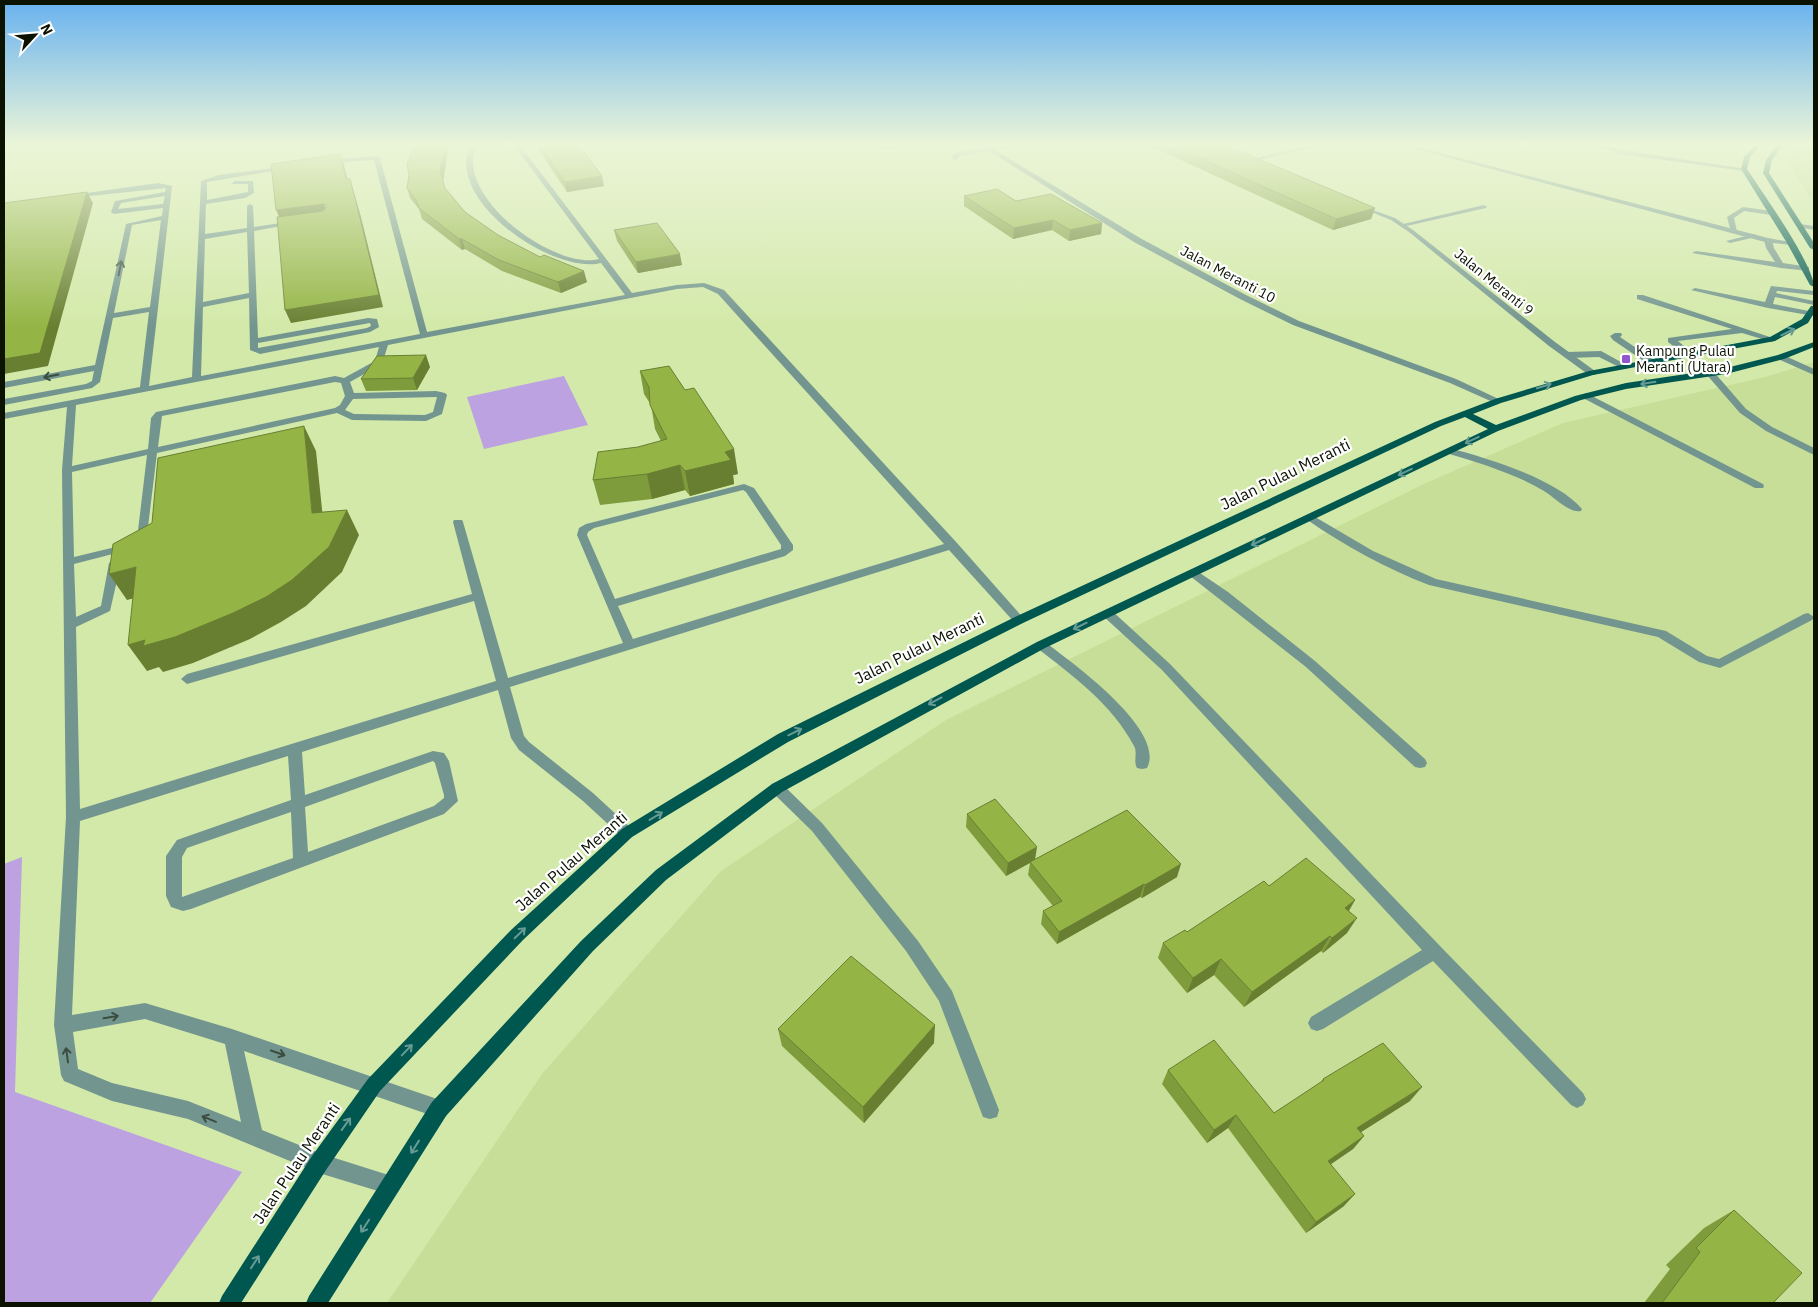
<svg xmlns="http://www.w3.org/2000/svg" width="1818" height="1307" font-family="'IBM Plex Sans',sans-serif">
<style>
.built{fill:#c6de97}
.green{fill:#bca2e1}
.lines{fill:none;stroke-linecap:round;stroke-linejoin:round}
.service{fill:#73958f;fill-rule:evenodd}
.minor{fill:#73958f;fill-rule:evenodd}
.primary{fill:#00574f;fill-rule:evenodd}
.wall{fill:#7f9c3c}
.shaded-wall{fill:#687f31}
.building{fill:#94b546;stroke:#687f31}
.oneway{stroke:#3a4d40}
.oneway2{stroke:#669a95}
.poi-dot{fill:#9157cf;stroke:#fff;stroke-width:2}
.labels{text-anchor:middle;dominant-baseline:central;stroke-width:4.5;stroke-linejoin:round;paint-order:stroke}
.far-street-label{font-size:14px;fill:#0b1200;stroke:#fff}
.far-poi-label{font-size:14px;fill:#0b1200;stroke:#fff;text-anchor:start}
.street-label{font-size:16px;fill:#0b1200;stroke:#fff}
</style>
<rect width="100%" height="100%" fill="#d3e9a9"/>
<!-- built -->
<path class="built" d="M1807,144h7v60l-27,-43z
M1814,362v941h-1427l155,-229 179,-203 225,-151 480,-237 137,-60 202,-46z"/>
<!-- green -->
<path class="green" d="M564,376l24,49 -104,24 -17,-52z
M22,857l-7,235 227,80 -92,131h-146v-439z"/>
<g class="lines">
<!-- service -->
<path class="service" d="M471,144h6c-26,51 78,127 122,115l-86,-115h6l113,149 45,-8 27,-2 20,7 233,253 68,77 -6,4 -4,-1 -66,-73 -439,137 14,49 5,6 64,51 39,36 2,4 -2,4 -5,2 -5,-2 -39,-36 -64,-51 -8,-12 -13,-48 -196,62 3,43 128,-44 11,2 5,8 9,40 -14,13 -253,95 -8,2 -12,-4 -5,-11v-40l11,-16 114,-40 -3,-44 -208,65 -8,194 73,-12 87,26 214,73 2,7 -2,7 -7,2 -195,-67 18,79 57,23 79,25 3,7 -3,7 -7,3 -72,-22 -131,-54 -76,-18 -48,-20 -3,-6 -7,-50 12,-208 -4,-347 5,-63 -63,12v-6l136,-26 9,-75 -36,6 -13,64 -8,6 -88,17v-6l82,-15 6,-3 2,-10 -90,17v-6l91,-17 31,-141 36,-8 1,-8 -49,6 -3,-2 4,-11 50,-9 1,-4 -95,10 -1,-1 3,-2 85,-12 14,3 -23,200 43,-9 9,-196 18,-6 69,-9 3,2 -84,14v18l41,-8v-8h-16l2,-3h19l1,12 -9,5 -39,6 -1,30 42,-6v-22l3,-2 3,2 1,21 40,-6 3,2 -43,8 4,107 110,-20 9,1 2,8 -9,5 -110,22 -10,-4 -1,-52 -46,9 -2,69 219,-42 -46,-174 -49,3 2,-3 50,-4 3,2 47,174 198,-37 -24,-32c-48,12 -159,-64 -130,-119zM165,196l-2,8 -45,5 3,-6zM161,220l-11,87 -36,6 18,-88zM247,232l2,61 -46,9 2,-63zM703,287l15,7 226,250 -311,95 -15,-33 167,-50 8,-6v-5l-39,-57 -10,-4 -158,40 -7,4 -2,7 46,108 -115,35 -45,-156 -1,-2h-8l-1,2 19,72 -285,80 -6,5 6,5 287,-83 22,80 -416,128 -4,-182 34,-16 11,-48 -6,-4 -6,4 -8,43 -25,11 -2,-53 62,-16 10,-5 11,-90 180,-40 15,7 74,1 16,-7 5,-19 -2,-2 -9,-2 -82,2 -4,-11 32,-18 6,-19 289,-56zM370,323l1,3 -4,2 -109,20v-5zM379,347l-4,14 -31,17 -9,-2 -179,36 -5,6 -3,31 -76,17 4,-61zM335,382l6,1 4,13 -5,9 -5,3 -177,39 4,-31zM437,397l-4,15 -8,3 -71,-1 -9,-4 8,-11zM147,455l-10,84 -9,5 -54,13 -2,-85zM743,490l3,2 35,53v4l-166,50 -28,-64 1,-3 6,-4zM433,761l2,2 9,32v3l-10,8 -126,46 -3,-45zM291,812l2,46 -111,39v-40l5,-9zM145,1019l80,25 16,78 -53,-21 -76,-18 -34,-14 -5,-37z
M904,144h25l-45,5 -3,-2z
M991,147l2,3 -33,6 -5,4 -4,-4 8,-4z
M1484,205l3,2 -1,1 -84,19 -3,-2z
M1743,207l28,4 3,2 -3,2 -27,-4 -10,7 3,13 -6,1 -4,-15z
M1800,224l14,2v4l-16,-3 -1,-1z
M1754,234l2,1v2l-26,6 -4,-2z
M1768,238l4,2 2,8 9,15 26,4v4l-28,-3 -89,-15 4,-2 79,11 -9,-14 -2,-8z
M1771,286l43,5v4l-37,-4 -1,2 38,8v4l-39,-8 -2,7 41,8v4l-46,-8 -77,-18 4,-2 70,14z
M1637,295h6l133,44 -4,3 -30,-9 -64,8 18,15 -7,2 -21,-16v-4l64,-9 -95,-30z
M1615,333h6l1,2 -2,2 34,23v4h-6l-35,-24 -3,-4z
M1601,351l29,16 -7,2 -24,-12 -32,1 -4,-3 4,-3z
M1781,354l33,15v6l-36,-16 -1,-2z
M1707,371h6l33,38 26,18 42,21v7l-48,-24 -26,-18 -33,-38z
M1586,393l177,91 1,2 -1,2h-8l-172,-90 -2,-2z
M1449,448c38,10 108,31 133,61l-1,2c-11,3 -27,-14 -37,-20 -30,-18 -65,-28 -98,-38l-2,-2z
M1310,514l63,37 63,28 230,52 41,25 12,3 85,-45 4,-1 6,4 -2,3 -92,48 -21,-6 -41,-25 -229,-52c-44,-17 -84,-39 -123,-66l-1,-2z
M1194,569l34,23 87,69 110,98 2,4 -2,4 -5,1 -5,-1 -109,-100 -116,-91 -2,-3 2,-3z
M1107,609l4,1 59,54 270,282 143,147 3,6 -3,6 -6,3 -6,-3 -138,-144 -110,68 -6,2 -6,-2 -3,-6 3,-6 111,-67 -260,-280 -59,-54 -2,-3z
M1041,641l4,1c26,20 122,88 102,126l-5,1 -5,-1c-4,-7 1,-15 -3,-22 -22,-42 -61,-70 -97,-98l-2,-3 2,-3z
M777,782l5,2 40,39 96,118 34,50 47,119 -2,7 -7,2 -7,-2 -44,-116 -33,-50 -94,-120 -40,-39 -2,-4 2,-4z"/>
<!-- minor -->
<path class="minor" d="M978,144h7l6,3 35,-3 -31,6 145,88 106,57 53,26 157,58 47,22 -5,3 -3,-1 -45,-20 -157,-58 -53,-26 -106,-57z
M1317,144h10l-76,18 -3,-2z
M1397,144h9l362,94 27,5 -4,2 -26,-3z
M1587,144h9l31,7 120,18 -3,2 -117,-16z
M1356,204l39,14 18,12 142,112 40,29v4h-6l-40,-29 -140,-114 -18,-12 -35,-14z"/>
<!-- primary -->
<path class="primary" d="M1756,144h6l-12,13 -3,12c15,23 67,96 67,118l-4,-2 -23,-42 -46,-74 3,-12z
M1778,144h6l-12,16 -3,13 45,70v7l-4,-2 -47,-75 3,-13z
M1811,306h3v7l-6,10 -33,18 -182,34 -92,28 -28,11 23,11 79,-29 51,-13 100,-15 52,-13 36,-13v5l-30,12 -58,15 -100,15 -45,11 -83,31 -453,217 -263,144 -116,88 -73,71 -147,165 -118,187h-22l3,-7 123,-194 149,-161 75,-71 116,-86 265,-142 451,-213 -23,-12 -24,9 -418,197 -235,119 -156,95 -109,103 -143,151 -54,79 -85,133h-22l3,-7 90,-140 56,-77 143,-149 111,-101 156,-95 237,-117 420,-195 60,-23 94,-28 181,-34 32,-18z"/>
</g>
<!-- wall -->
<path class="wall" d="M537,144h41l26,42 -37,6 -29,-43z
M1146,144h77l152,64 -4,11 -38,11z
M449,145l-6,37 2,6 20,24 33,23 89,47 -26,11 -59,-22 -37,-22 -3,1 -40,-31 -3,-10 -9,-11 -3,-10z
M964,196l52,5 86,22 -1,11 -32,7 -17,-11 -39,9 -49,-33z
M614,230l68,35 -44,8 -21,-32z
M430,367l-13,23 -51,1 -5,-12z
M640,371l98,103 -5,1 1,9 -44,12 -5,-6 -33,9 -52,6 -7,-25 45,-33 23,-6 -6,-12 -4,-24 -7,-11z
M967,814l68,46 142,17 -35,21 -2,-1 -83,47 -16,-20 2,-13 10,-5 -25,-31 2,-12 -24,13 -40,-49z
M1269,886l86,14 -6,11 -2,22 -24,20 -2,-2 -77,56 -30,-32 -27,18 -29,-35 5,-15 24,-11z
M778,1029l156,14 -70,80 -82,-77z
M1168,1070l106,43 46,-30 3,-4 87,22 -49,31 3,4 -11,13 -22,15 13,42 -38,27 -78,-105 -21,15 -45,-59z
M1734,1210l39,93h-129l26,-34 -4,-4 38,-37z"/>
<!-- shaded-wall -->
<path class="shaded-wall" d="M445,144h4v1l-6,37 -3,-10z
M340,154l4,11 6,25 -4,-11z
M602,176l2,10 -37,6 -2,-10z
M350,179l11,38 22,90 -92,16 -6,-13z
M87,192l6,11 -45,163 -44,8v-15z
M324,204l5,11 -48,6 -5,-11z
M1375,208l-4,11 -38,11 3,-11z
M1053,220l-1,10 -39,9 1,-11z
M1102,223l-1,11 -32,7 1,-11z
M459,239h3l3,10 -3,1z
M680,254l2,11 -44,8 -2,-11z
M584,271l3,11 -26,11 -3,-11z
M426,355l4,12 -13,23 -4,-12z
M304,426l12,25 9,87 -13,-25z
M734,449l4,25 -5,1 1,9 -44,12 -5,-25 40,-19z
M680,465l5,25 -33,9 -5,-25z
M347,510l12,25 -17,37 -36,34 -25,16 -31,17 -57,24 -30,9 -4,-5 -12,4 -19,-26z
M136,567l18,26 -27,7 -18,-26z
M1037,847l-2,13 -29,16 2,-13z
M1181,864l-4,13 -35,21 3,-13z
M1144,884l-4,13 -83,47 2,-12z
M1355,900l-9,15 -1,-7z
M1357,918l-10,15 -24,20 9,-15z
M1330,936l-9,15 -77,56 8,-15z
M1221,959l-7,16 -27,18 6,-15z
M935,1025l-1,18 -70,80 -1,-16z
M1422,1087l-12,14 -63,40 10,-13z
M1236,1115l-8,13 -21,15 7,-13z
M1364,1136l-11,13 -35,24 10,-12z
M1355,1194l-11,12 -38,27 10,-11z"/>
<!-- building -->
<path class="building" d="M414,144h31l-5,28 5,16 20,24 33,23 42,22 4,-2 40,16 -26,11 -59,-22 -37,-21h-3l-40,-31 -3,-8 -9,-12 2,-13 -2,-11z
M539,144h39l24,32 -37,6z
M1168,144h55l152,64 -39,11z
M340,154l6,25h4l7,27 22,89 -94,15 -8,-93 46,-6 4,-5 -3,-2 -48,6 -5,-46z
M997,189l19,12 35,-7 51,29 -32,7 -17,-10 -39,8 -50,-32z
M87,192l-47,161 -36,6v-156z
M657,223l23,31 -44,8 -22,-32z
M426,355l-13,23 -52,1 16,-23z
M669,366l16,24 9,-2 40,61 -9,3 6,8 -46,11 -5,-6 -33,9 -54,6 5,-28 40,-5 29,-8 -17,-34 -1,-18 -9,-16z
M304,426l8,87 35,-3 -18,37 -37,33 -26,17 -33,16 -58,24 -32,9 2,-6 -17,5 8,-78 -27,7 4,-30 39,-21 6,-65z
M995,799l42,48 -29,16 -41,-49z
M1127,810l54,54 -36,21 -1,-1 -85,48 -16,-21 19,-10 -32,-39z
M1306,858l49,42 -10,8 12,10 -25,20 -2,-2 -78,56 -31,-33 -28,19 -30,-35 22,-13 2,2 77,-51 5,5z
M851,956l84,69 -72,82 -85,-78z
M1214,1040l60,73 50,-33 -1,-1 60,-36 39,44 -65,41 7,8 -36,25 27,33 -39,28 -80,-107 -22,15 -46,-60z
M1734,1210l68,63 -29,30h-111l38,-51 -4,-4z"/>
<!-- one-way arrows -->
<defs><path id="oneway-shaft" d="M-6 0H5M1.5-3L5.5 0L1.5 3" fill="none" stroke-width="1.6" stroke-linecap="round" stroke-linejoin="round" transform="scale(1.25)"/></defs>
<g class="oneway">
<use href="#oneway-shaft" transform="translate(120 268) rotate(-79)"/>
<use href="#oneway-shaft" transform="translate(51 376) rotate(169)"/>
<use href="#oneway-shaft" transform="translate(111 1017) rotate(-10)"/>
<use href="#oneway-shaft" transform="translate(278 1053) rotate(19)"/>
<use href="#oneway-shaft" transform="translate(67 1055) rotate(-98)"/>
<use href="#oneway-shaft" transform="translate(209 1119) rotate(-158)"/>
</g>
<g class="oneway2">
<use href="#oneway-shaft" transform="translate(1788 332) rotate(-26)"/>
<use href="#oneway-shaft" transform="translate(1648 383) rotate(171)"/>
<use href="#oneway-shaft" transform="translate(1544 386) rotate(-17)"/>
<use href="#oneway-shaft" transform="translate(1472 440) rotate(155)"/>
<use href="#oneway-shaft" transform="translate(1405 472) rotate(155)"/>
<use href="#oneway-shaft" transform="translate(1258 542) rotate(154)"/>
<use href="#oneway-shaft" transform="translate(1080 626) rotate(154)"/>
<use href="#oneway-shaft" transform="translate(935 701) rotate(152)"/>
<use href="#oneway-shaft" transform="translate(795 732) rotate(-26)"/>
<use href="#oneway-shaft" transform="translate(656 816) rotate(-31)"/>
<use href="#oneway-shaft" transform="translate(520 933) rotate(-44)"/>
<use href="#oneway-shaft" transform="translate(407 1050) rotate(-46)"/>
<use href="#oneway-shaft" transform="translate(346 1124) rotate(-54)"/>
<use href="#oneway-shaft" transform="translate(415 1147) rotate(122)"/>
<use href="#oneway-shaft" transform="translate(365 1226) rotate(123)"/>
<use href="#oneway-shaft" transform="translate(255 1262) rotate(-57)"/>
</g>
<!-- sky -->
<linearGradient id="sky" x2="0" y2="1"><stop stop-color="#68b2ef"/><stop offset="0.44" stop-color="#ebf5d8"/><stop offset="1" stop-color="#ebf5d8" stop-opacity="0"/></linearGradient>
<rect width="1818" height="327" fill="url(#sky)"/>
<!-- markers -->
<rect class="poi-dot" x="1621" y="354" width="10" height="10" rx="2.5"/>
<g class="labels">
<!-- far-street labels -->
<g class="far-street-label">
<text transform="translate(1228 274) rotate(28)">Jalan Meranti 10</text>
<text transform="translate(1494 282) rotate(39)">Jalan Meranti 9</text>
</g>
<!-- far-poi labels -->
<g class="far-poi-label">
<text x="1636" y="351">Kampung Pulau<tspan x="1636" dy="16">Meranti (Utara)</tspan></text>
</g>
<!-- street labels -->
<g class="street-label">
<text transform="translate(1285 474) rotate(-26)">Jalan Pulau Meranti</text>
<text transform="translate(919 648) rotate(-26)">Jalan Pulau Meranti</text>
<text transform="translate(571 861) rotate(-41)">Jalan Pulau Meranti</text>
<text transform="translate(296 1163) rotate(-56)">Jalan Pulau Meranti</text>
</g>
</g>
<!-- border -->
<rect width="1818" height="1307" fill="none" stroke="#0b1200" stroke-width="10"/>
<!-- north arrow -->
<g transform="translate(35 35) rotate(64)" stroke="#ffffff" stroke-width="4" paint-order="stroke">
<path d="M0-4L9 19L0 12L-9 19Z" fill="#0b1200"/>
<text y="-8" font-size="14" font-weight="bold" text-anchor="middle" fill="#0b1200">N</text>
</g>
</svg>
